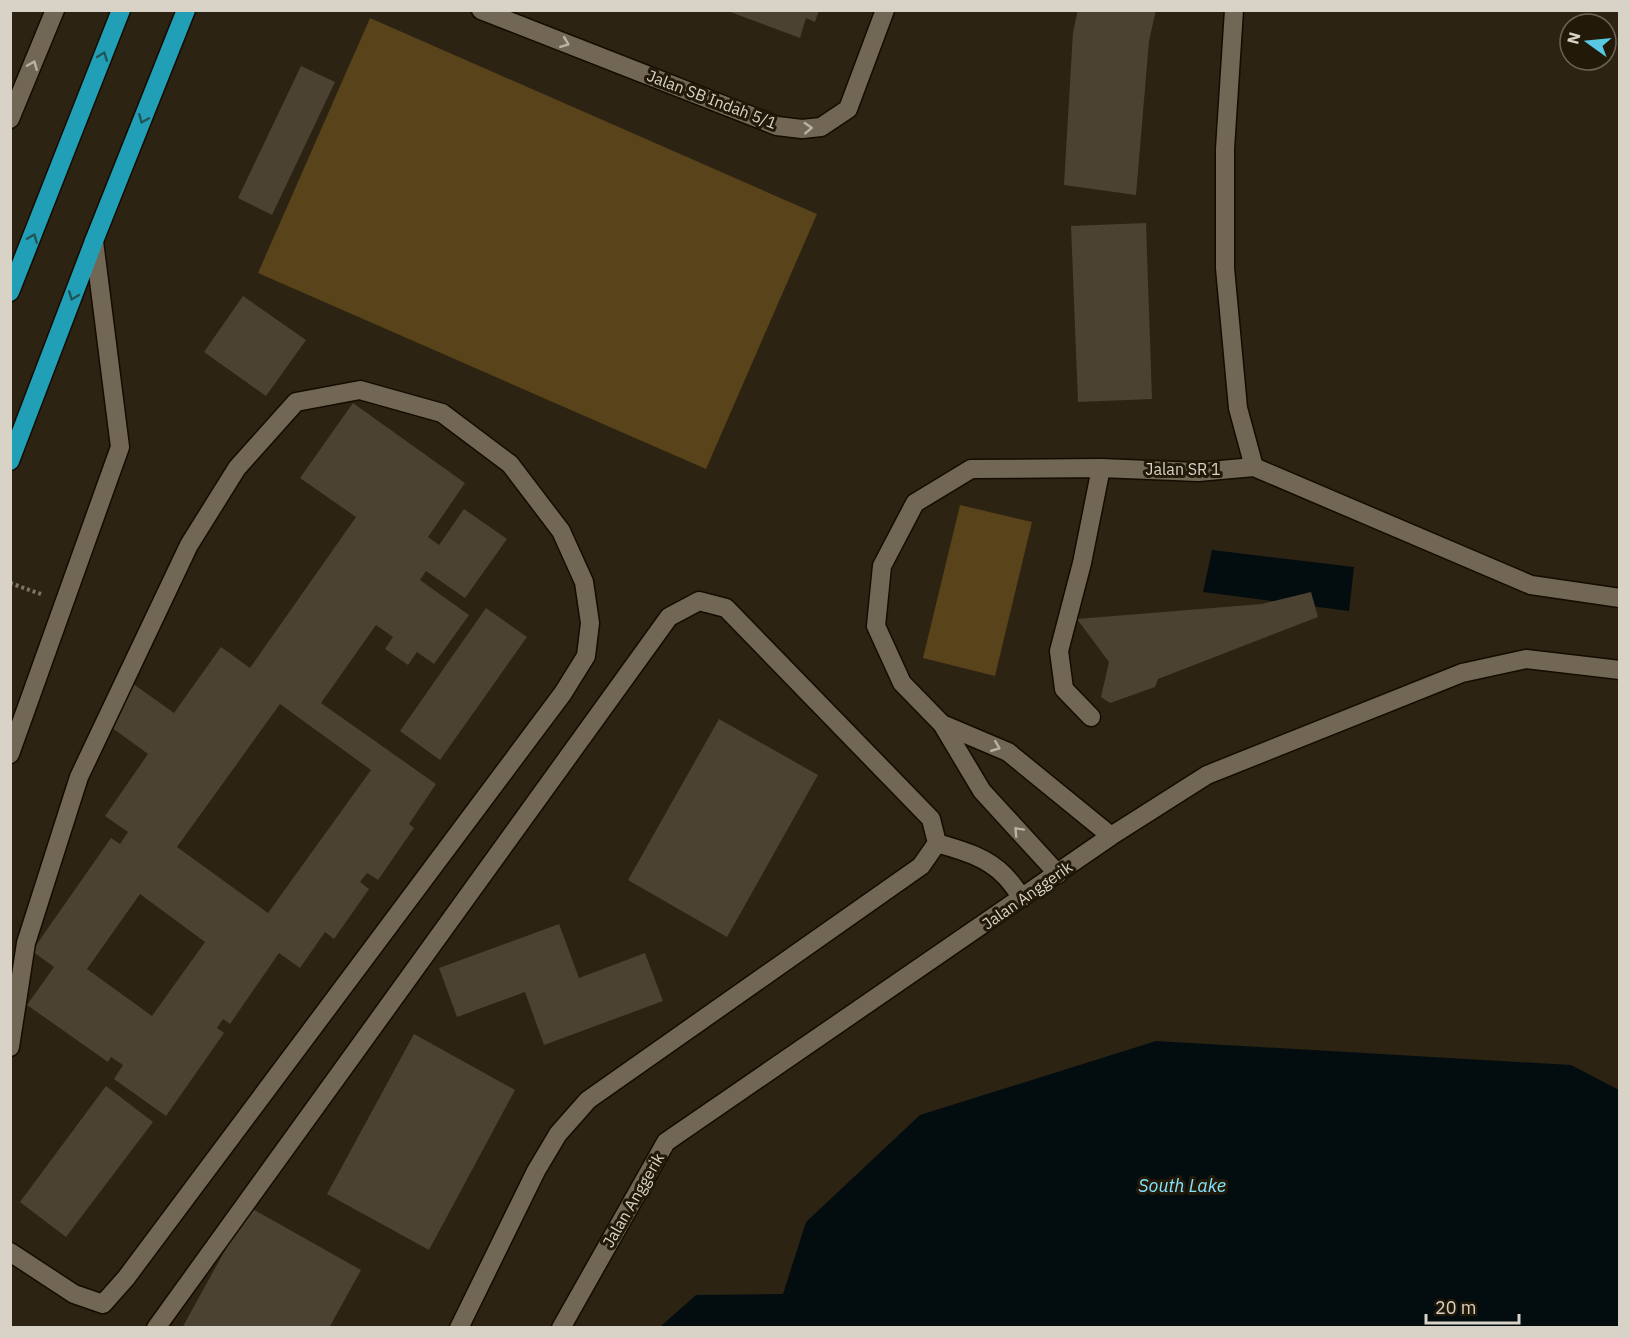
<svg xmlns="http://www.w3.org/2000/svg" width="1630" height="1338" font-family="'IBM Plex Sans',sans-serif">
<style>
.green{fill:#58431a}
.water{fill:#030d10}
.building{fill:#4c4231;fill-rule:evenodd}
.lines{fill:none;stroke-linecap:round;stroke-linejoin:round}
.minor-casing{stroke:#140c01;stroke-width:21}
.highway-casing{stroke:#140c01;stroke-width:21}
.path{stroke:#7c7466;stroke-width:4;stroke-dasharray:3 3;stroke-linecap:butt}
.minor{stroke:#726755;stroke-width:18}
.highway{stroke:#219fb7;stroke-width:18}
.oneway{stroke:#b9b2a5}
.oneway2{stroke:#225557}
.labels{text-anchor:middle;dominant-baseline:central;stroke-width:6;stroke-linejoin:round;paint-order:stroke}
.street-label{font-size:16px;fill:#d8d2c7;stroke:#221909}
.water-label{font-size:18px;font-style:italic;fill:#83e5fd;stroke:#221909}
</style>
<rect width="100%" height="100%" fill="#2c2312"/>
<!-- green -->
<path class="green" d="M370,18l447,196 -111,255 -448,-196z
M960,505l72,17 -37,154 -72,-18z"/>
<!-- water -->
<path class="water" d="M1212,550l142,17 -5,44 -146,-19z
M1156,1041l415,24 48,25v237h-959l36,-32 87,-1 23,-72 114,-107z"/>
<!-- building -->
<path class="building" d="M725,10h94l-4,12 -9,-4 -6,20z
M1078,10h78l-7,31 -13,154 -72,-10 9,-153z
M301,66l34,16 -63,133 -34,-17z
M1146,223l6,176 -74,3 -7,-176z
M243,296l63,44 -40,56 -62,-44z
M353,403l112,80 -37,54 11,8 25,-36 43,30 -42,59 -39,-27 -6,9 49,35 -35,49 -17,-12 -9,13 -23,-16 8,-12 -17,-12 -55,78 115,81 -27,40 5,4 -36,52 -11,-7 -7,9 9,7 -35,50 -9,-7 -25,36 -21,-15 -49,71 -7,-5 -6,9 7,5 -58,83 -52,-37 9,-14 -12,-8 -3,5 -81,-57 27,-38 -22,-16 79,-113 9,6 8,-12 -23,-16 43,-62 -44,-32 28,-39 42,30 47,-66 29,21 106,-151 -56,-39zM280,704l91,66 -103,143 -91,-66zM140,894l65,48 -53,74 -65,-47z
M1311,592l7,25 -160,62 -3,8 -45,16 -9,-6 8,-35 -32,-43 185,-15z
M486,608l41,29 -87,123 -40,-29z
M719,719l99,56 -91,162 -99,-57z
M559,924l20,54 66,-25 18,48 -119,44 -19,-53 -68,25 -18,-49z
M414,1034l101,56 -86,160 -102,-56z
M106,1086l47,36 -87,115 -46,-35z
M249,1207l112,63 -32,58h-147z"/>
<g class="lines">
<!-- minor casing -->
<g class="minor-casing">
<path id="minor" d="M481,10l296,116 25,3 19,-2 27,-18 37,-99
M10,119l45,-109
M1254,467l277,118 89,13
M1091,717l-27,-28 -5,-38 23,-88 19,-95
M942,724l66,28 103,84
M10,754l110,-307 -26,-206
M937,843c24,7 50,14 68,33 6,6 12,15 17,22
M1058,874l-76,-83 -40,-67 -40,-41 -26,-57 6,-60 33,-63 56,-34 130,-1 97,4 56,-5 -16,-59 -13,-140v-119l9,-139
M10,1047l16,-104 53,-166 110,-232 48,-77 59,-66 64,-12 82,23 68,51 51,67 23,51 6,41 -4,33 -23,37 -437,585 -23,26 -29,-10 -64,-42
M156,1328l513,-711 30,-16 27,7 205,211 6,24 -16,23 -333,234 -30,34 -22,37 -77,157
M561,1328l105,-186 445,-306 96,-61 255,-102 64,-14 94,11"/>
</g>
<!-- highway casing -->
<g class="highway-casing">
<path id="highway" d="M10,292l111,-282
M10,461l84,-220 92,-231"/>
</g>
<!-- path -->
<path class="path" d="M10,583l31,11"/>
<!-- minor -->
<use href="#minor" class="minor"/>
<!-- highway -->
<use href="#highway" class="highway"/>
</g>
<!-- one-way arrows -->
<defs><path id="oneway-chevron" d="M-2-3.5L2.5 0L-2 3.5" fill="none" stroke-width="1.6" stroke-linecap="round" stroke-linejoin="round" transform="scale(1.5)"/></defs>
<g class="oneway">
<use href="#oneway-chevron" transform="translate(565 43) rotate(21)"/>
<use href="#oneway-chevron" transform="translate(33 65) rotate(-68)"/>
<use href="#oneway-chevron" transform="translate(808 128) rotate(-3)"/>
<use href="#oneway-chevron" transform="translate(996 747) rotate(22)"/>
<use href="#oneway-chevron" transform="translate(1018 831) rotate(-133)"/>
</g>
<g class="oneway2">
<use href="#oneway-chevron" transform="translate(103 56) rotate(-69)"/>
<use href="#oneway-chevron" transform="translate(143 119) rotate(112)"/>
<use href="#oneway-chevron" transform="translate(33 238) rotate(-68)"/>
<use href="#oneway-chevron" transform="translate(73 296) rotate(111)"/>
</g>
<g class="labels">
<!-- street labels -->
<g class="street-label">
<text transform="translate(712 99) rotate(21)">Jalan SB Indah 5/1</text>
<text x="1183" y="469">Jalan SR 1</text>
<text transform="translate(1027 895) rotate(-35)">Jalan Anggerik</text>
<text transform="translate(633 1200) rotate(-60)">Jalan Anggerik</text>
</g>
<!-- water labels -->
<g class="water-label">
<text x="1182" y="1185">South Lake</text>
</g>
</g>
<!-- border -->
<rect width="1630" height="1338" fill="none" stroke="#d8d2c7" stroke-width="24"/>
<!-- north arrow -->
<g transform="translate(1588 42) rotate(285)"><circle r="28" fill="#221909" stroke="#6b6355" stroke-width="1.5"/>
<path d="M0-4.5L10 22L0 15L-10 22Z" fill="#57c9e2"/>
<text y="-9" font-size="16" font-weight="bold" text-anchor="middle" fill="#d8d2c7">N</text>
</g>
<!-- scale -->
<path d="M1426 1314v9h93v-9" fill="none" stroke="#d8d2c7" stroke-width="3"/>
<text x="1435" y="1314" font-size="18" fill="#d8d2c7" stroke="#221909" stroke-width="4.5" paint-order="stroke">20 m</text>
</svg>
